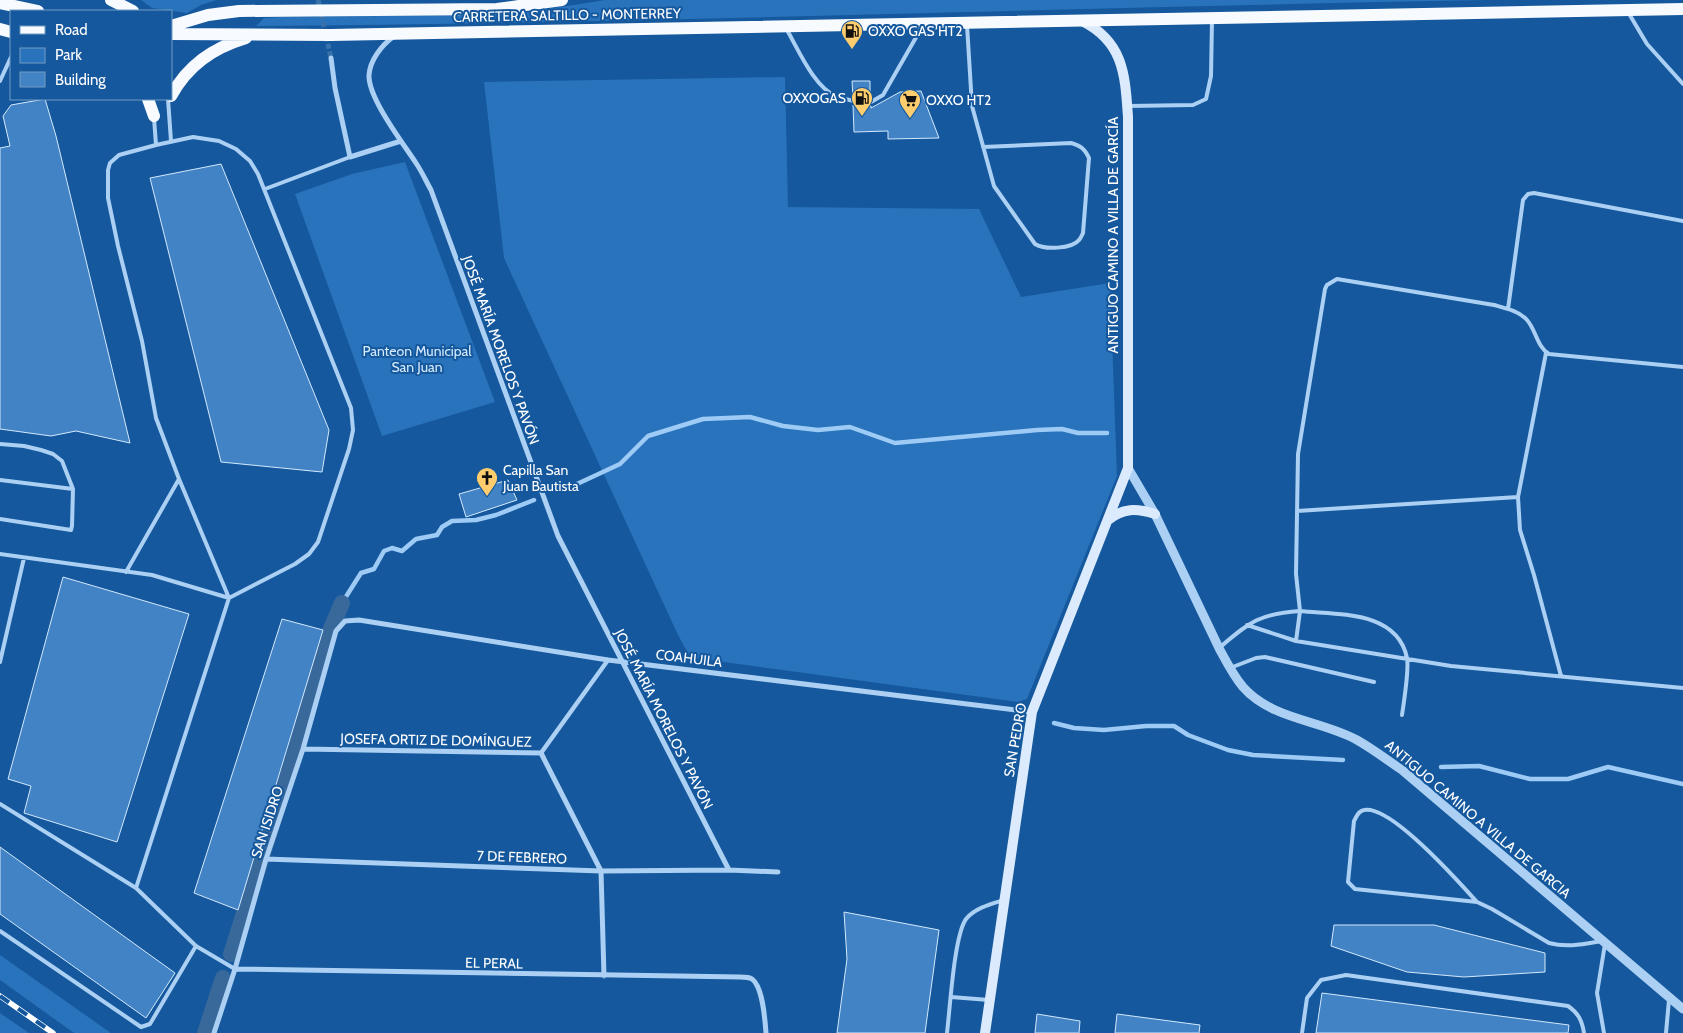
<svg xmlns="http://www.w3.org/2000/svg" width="1683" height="1033" font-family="Cabin,sans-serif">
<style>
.green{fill:#2873bb}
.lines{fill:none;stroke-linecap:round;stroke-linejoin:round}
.stream{stroke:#9ecbf6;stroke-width:4.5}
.canal{stroke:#39699b;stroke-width:16}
.building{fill:#4283c5;stroke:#d3e9fd}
.minor-tunnel{stroke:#3871ac;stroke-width:5;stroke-dasharray:5 2.5;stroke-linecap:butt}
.service{stroke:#abd0f3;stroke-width:4}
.pedestrian{stroke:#abd0f3;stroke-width:4.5}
.minor{stroke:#abd0f3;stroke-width:5}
.tertiary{stroke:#abd0f3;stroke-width:9}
.secondary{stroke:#dbebfd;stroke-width:10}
.primary{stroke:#f7fbff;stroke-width:12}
.rail-casing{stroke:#fff;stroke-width:5.5}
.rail{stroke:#15589d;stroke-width:4;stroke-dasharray:11;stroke-linecap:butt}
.labels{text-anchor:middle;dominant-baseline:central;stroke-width:4;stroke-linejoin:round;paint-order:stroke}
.street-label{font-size:14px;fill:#fff;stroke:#15589d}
.poi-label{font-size:14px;fill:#fff;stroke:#15589d;text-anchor:start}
.park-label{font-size:14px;fill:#d3e9fd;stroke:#15589d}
</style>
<rect width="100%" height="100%" fill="#15589d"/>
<!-- green -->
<path class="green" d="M141,0h75l-15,5 -14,8 -35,-5z
M605,0h882c-410,7 -820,23 -1231,26l8,-8 18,-1 203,-2 38,-2z
M785,77l3,130 191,2 42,88 89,-14 7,193 -90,223 -9,3 -323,-44 -6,-3 -11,-20 -174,-377 -20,-176z
M405,162l90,240 -113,34 -87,-242 57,-20z
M0,955l111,78h-37l-74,-53z
M0,1013l29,20h-29z"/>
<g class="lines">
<!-- stream -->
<path class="stream" d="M577,484l43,-20 28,-28 55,-17 47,-2 33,9 35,4 32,-3 45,16 142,-13 25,-1 16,4h29
M342,603l19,-30 13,-4 10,-18 8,-3 10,3 14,-12 21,-4 5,-8 10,-6 24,-1 20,-5 38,-15
M1054,723l20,5 30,2 42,-4h28l14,9 40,15 25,5 90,5
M1441,767l38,-1 51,13h38l40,-12 75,17"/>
<!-- canal -->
<path class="canal" d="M231,954l63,-198 30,-111 18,-42
M205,1033l18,-55"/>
</g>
<!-- building -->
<path class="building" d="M852,81h18v17l-3,4 4,4v2l29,-16 21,-1 18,47 -51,1v-8l-34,1 -1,-27 4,-4 -4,-4z
M45,99l11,37 74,307 -54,-12 -25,5 -51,-7v-281l10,-2 -7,-30 8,-11z
M221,164l108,266 -7,42 -101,-10 -71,-284z
M508,480l9,20 -51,17 -7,-23z
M63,577l126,37 -72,228 -93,-29 7,-27 -23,-7z
M282,619l41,11 -85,280 -44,-17z
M0,847l175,126 -29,45 -146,-104z
M844,912l95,18 -14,103h-88l10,-74z
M1334,925h100l111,28v19l-81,5 -57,-5 -76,-26z
M1322,993l247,32 -1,8h-252z
M1037,1014l43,7 -1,12h-44z
M1117,1014l83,11 -1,8h-84z"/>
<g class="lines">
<!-- minor-tunnel -->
<path class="minor-tunnel" d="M318,0l13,58"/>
<!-- service -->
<path class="service" d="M1628,12l19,32 36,40
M967,25l5,81 22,80 41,58c9,6 37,5 44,-4 2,-2 3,-5 4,-7l6,-75c-4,-9 -8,-12 -18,-15l-88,4
M787,30c12,21 27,57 50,67 5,2 11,2 16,4
M0,81l11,-24
M168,99l3,42
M871,102l12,-7 39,-68
M1128,106l65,-1 13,-6 5,-23 1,-56
M154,118l2,27
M265,189l85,-32
M1508,309l15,-109 5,-6 6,-1 149,28
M1546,353l-28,144 2,33 14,45 27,101
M0,444l24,2 17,4 12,4 9,7 11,28 -1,37 -1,4 -71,-11
M0,480l73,9
M1297,511l221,-14
M0,554l152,21 77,23 66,-34 14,-10 9,-12 31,-93 4,-19 -2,-22 -93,-234 -8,-13 -14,-12 -17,-8 -26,-4 -37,8 -37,10 -9,8 -2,7v28l10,48 24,95 14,77 23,61 50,119 -93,290 60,58 39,23
M126,572l53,-93
M1247,625l49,16
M1219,648c31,-26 39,-34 81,-37l-4,-37 2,-120 27,-165 2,-4 10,-6 157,26c11,3 25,6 33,15 9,10 10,27 22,34l134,13
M0,662l24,-104
M1230,668l26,-10 9,-1 109,25
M1402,715c2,-13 7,-46 5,-57 -10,-48 -70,-43 -107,-47l-4,30 155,25 232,22
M0,804l136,84
M1477,902c-17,-19 -87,-98 -113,-92 -6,1 -7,6 -10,11l-6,61 7,7 122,13 15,7 57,34c18,5 35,1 53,-2
M0,931l141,96 9,-3 46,-78
M951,997l38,3
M947,1033c3,-24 7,-97 19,-114 9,-11 25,-15 38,-19
M1302,1033l5,-35 14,-18 25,-5 222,31c10,7 14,14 16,27
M1604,1033l-7,-40 8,-49
M1666,1033l3,-33"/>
<!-- pedestrian -->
<path class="pedestrian" d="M541,753l67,-93"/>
<!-- minor -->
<path class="minor" d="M393,37c-11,8 -23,23 -24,38 -1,23 34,68 47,88 6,9 10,18 15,27l127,346 171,334
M331,58l4,30 15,69 51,-16
M303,749l238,4 60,118 3,105
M266,859l335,12 128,-1 49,2
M235,969l505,8c4,0 9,0 12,2 11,8 13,41 14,54
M214,1033l21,-64 31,-110 37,-110 33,-118 9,-10 14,-1 249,40 424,52"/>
<!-- tertiary -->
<path class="tertiary" d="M1128,468l27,46 64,134c7,13 14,27 24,39 29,33 78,33 114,53 16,9 30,20 45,30l281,239"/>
<!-- secondary -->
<path class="secondary" d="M1108,520c15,-12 28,-12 47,-6
M985,1033l47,-321 96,-244v-351c-3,-42 -4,-75 -46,-96"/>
<!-- primary -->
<path class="primary" d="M111,0l22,11
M0,3l38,8
M171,26l37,-11 31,-4 258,-2 65,-9
M0,29l11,3
M171,34l160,1 1352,-26
M171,96c17,-31 42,-48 75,-58
M148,99l6,17"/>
<!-- rail casing -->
<g class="rail-casing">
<path id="rail" d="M0,996l53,37"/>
</g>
<!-- rail -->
<use href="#rail" class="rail"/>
</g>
<!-- icons -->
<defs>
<g id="fuel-pin" transform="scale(1.125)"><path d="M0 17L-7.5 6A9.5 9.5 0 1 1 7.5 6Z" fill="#ffcd6d" stroke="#15589d"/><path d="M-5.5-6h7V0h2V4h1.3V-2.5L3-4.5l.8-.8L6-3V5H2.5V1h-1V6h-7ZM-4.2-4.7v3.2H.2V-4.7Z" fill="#111"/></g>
<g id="supermarket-pin" transform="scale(1.125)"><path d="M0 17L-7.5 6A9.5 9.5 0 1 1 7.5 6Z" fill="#ffcd6d" stroke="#15589d"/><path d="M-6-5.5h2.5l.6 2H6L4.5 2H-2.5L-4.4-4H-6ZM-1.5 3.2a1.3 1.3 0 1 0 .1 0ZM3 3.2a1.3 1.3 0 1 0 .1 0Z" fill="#111"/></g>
<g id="church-pin" transform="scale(1.125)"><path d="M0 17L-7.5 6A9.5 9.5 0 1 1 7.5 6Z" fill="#ffcd6d" stroke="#15589d"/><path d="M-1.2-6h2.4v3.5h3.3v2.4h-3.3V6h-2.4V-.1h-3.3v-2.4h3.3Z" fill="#111"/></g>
</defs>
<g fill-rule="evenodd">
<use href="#fuel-pin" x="852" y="31"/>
<use href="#fuel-pin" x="862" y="98"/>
<use href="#supermarket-pin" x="910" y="100"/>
<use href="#church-pin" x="487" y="478"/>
</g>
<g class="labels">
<!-- street labels -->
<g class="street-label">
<text transform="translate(567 15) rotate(-1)">CARRETERA SALTILLO - MONTERREY</text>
<text transform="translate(1113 235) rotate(-90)">ANTIGUO CAMINO A VILLA DE GARCÍA</text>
<text transform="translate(501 350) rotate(70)">JOSÉ MARÍA MORELOS Y PAVÓN</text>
<text transform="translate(689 658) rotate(7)">COAHUILA</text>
<text transform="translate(664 719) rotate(63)">JOSÉ MARÍA MORELOS Y PAVÓN</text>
<text transform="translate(436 740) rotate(1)">JOSEFA ORTIZ DE DOMÍNGUEZ</text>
<text transform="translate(1015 740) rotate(-80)">SAN PEDRO</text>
<text transform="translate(1478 819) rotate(40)">ANTIGUO CAMINO A VILLA DE GARCIA</text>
<text transform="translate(267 822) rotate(-72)">SAN ISIDRO</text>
<text transform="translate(522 857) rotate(2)">7 DE FEBRERO</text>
<text transform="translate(494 963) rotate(1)">EL PERAL</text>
</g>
<!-- poi labels -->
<g class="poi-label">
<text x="868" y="31">OXXO GAS HT2</text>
<text x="846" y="98" text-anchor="end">OXXOGAS</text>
<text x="926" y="100">OXXO HT2</text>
<text x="503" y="470">Capilla San<tspan x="503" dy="16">Juan Bautista</tspan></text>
</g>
<!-- park labels -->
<g class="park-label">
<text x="417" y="351">Panteon Municipal<tspan x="417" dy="16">San Juan</tspan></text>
</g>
</g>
<!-- legend -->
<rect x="10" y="10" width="162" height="90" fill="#15589d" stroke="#739bc4"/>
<rect x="20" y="26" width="25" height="8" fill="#f7fbff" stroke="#739bc4"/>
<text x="55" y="35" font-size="15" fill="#ffffff">Road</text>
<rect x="20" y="48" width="25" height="15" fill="#2873bb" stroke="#739bc4"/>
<text x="55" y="60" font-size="15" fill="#ffffff">Park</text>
<rect x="20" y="72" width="25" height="15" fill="#4283c5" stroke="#739bc4"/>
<text x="55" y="85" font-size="15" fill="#ffffff">Building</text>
</svg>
